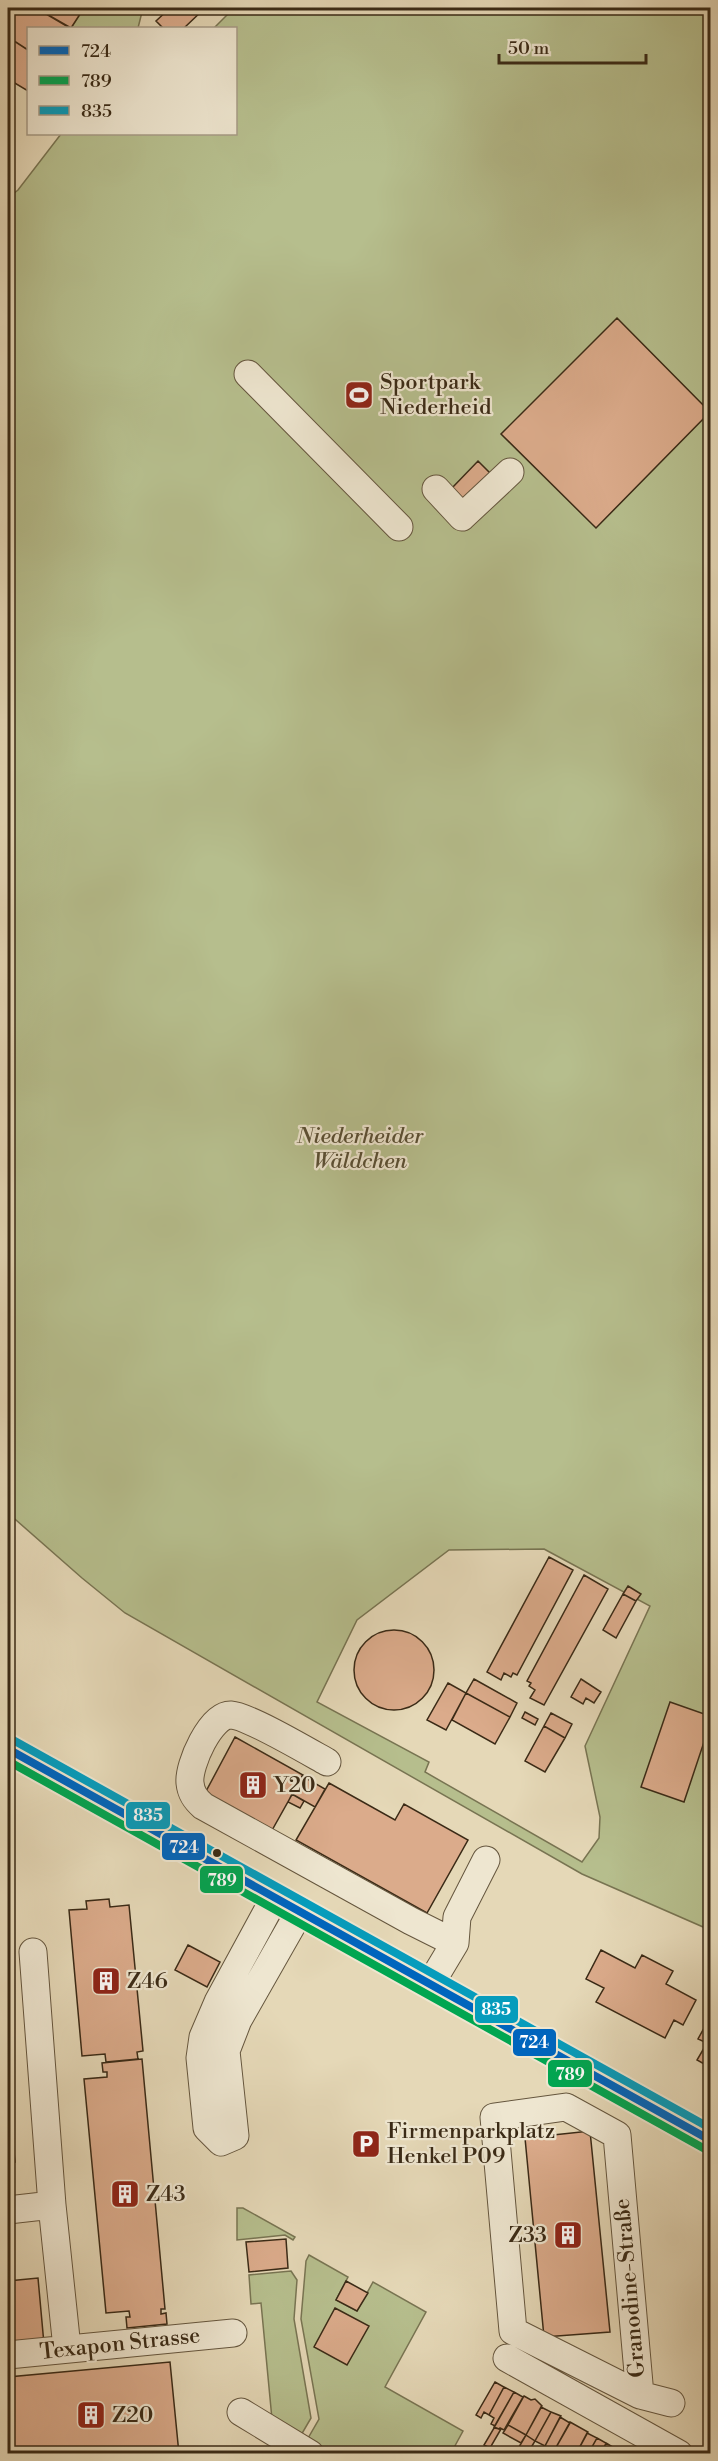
<svg xmlns="http://www.w3.org/2000/svg" width="718" height="2461" font-family="'Libre Bodoni',serif">
<style>
.green{fill:#b6be8d;stroke:#787452;stroke-width:1.5;fill-rule:evenodd}
.building{fill:#dbab8b;stroke:#3a2a16;stroke-width:1.5}
.lines{fill:none;stroke-linecap:round;stroke-linejoin:round}
.minor-casing{stroke:#65563e;stroke-width:29}
.minor{stroke:#eee6d0;stroke-width:27}
.bus-1-casing{stroke:#eee6d0;stroke-width:12}
.bus-2-casing{stroke:#eee6d0;stroke-width:12}
.bus-3-casing{stroke:#eee6d0;stroke-width:12}
.bus-1{stroke:#0065bd;stroke-width:8}
.bus-2{stroke:#00a651;stroke-width:8}
.bus-3{stroke:#069cbc;stroke-width:8}
.bus-dot{fill:#3a2a16;stroke:#eee6d0;stroke-width:2}
.labels{text-anchor:middle;dominant-baseline:central;stroke-width:4.5;stroke-linejoin:round;paint-order:stroke}
.poi-label{font-size:22px;fill:#3a2a16;stroke:#eee6d0;text-anchor:start}
.park-label{font-size:22px;font-style:italic;fill:#594f34;stroke:#eee6d0}
.street-label{font-size:22px;fill:#3a2a16;stroke:#eee6d0}
.line-badge{stroke:#eee6d0;stroke-width:2}
.badge-label{font-size:16px;text-anchor:middle;font-weight:bold;fill:#fff}
</style>
<rect width="100%" height="100%" fill="#e5d8b7"/>
<filter id="stains"><feTurbulence type="fractalNoise" baseFrequency=".00333" numOctaves="4"/><feColorMatrix values="0 0 0 0 .2 0 0 0 0 .09 0 0 0 0 .02 0 0 0 .5 -.17"/></filter>
<radialGradient id="worn" r=".72"><stop offset=".6" stop-color="#630" stop-opacity="0"/><stop offset="1" stop-color="#630" stop-opacity=".3"/></radialGradient>
<!-- green -->
<path class="green" d="M84,8h59l-5,20h-67z
M234,8h476v1922l-128,-56 -457,-261 -43,-35 -74,-65v-1315l10,-8 43,-56h175v-106h-22zM544,1549l106,57 -65,140 15,71 -1,21 -17,24 -157,-90 4,-10 -112,-60 40,-82 92,-70z
M237,2208h6l52,29 -2,3 -8,-5 -48,5z
M309,2255l39,22 -12,23 21,11 16,-29 53,30 -41,75 78,44 -12,22h-123l-21,-13 12,-21 -18,-100 5,-58z
M291,2271l6,9 -3,39 17,99 -11,19 -28,-18 -11,-116 -10,1 -2,-29z"/>
<!-- building -->
<path class="building" d="M8,8h28l34,20h-42v22l-20,-13z
M36,8h48l-13,20z
M170,8h35l-21,20h-21l-7,-7z
M8,37l20,13v41l-20,-12z
M617,318l93,94 -114,116 -95,-94z
M478,461l13,13 -26,27 -13,-13z
M549,1557l24,13 -56,105 -4,-2 -2,4 -7,-4 -3,7 -14,-8z
M584,1575l24,14 -64,116 -14,-7 5,-8 -6,-4 2,-3 -4,-2z
M628,1586l13,8 -5,7 -13,-7z
M623,1594l13,7 -20,37 -13,-8z
M354 1670a40 40 0 1 1 80 0a40 40 0 1 1-80 0Z
M474,1679l43,24 -7,14 -44,-24z
M581,1679l20,13 -7,11 -8,-5 -3,6 -12,-7z
M448,1683l18,10 -20,37 -19,-10z
M466,1693l44,24 -15,27 -43,-24z
M670,1702l40,14v8l-26,78 -43,-15z
M525,1712l13,7 -3,6 -13,-7z
M551,1713l21,11 -7,14 -21,-12z
M544,1726l21,12 -20,34 -20,-11z
M235,1737l68,38 -32,57 -67,-37z
M302,1776l23,13 -10,18 -23,-13z
M329,1783l66,37 9,-16 64,36 -41,73 -131,-73z
M292,1794l12,7 -4,7 -12,-6z
M109,1899l1,8 19,-2 14,146 -6,1 1,7 -32,3 -1,-8 -23,2 -13,-146 18,-1 -1,-8z
M188,1945l32,17 -13,25 -32,-17z
M601,1950l34,18 7,-13 31,16 -7,13 30,16 -13,25 -9,-5 -9,18 -69,-36 8,-14 -18,-9z
M710,2017v47l-2,-2 -2,3 -9,-5 10,-17 -9,-4z
M142,2059l23,250h-4v5l5,-1 1,11 -40,4 -1,-11h4l-1,-6 -23,2 -22,-234 23,-2v-5h-4l-1,-9z
M590,2131l20,201 -66,5 -19,-199z
M8,2132h4l3,30h-7z
M286,2239l2,29 -39,4 -3,-30z
M38,2278l6,66 -36,3v-66z
M346,2281l22,12 -11,18 -21,-11z
M335,2308l34,18 -22,39 -33,-18z
M170,2362l9,92h-171v-77z
M495,2382l9,5 -15,28 -5,-3 -3,6 -5,-3z
M504,2387l10,5 -19,34 -4,-2 3,-6 -5,-3z
M514,2392l9,5 -19,33 -4,-2 -1,1 -5,-2z
M524,2396l7,4 4,-1 7,7 -16,29 -18,-10z
M541,2407l10,5 -16,29 -9,-6z
M551,2412l10,4 -16,30 -10,-5z
M560,2417l10,6 -16,28 -9,-5z
M570,2422l18,10 -12,22h-17l-5,-3z
M508,2425l18,10 -5,8 -18,-10z
M494,2428l7,1 -11,19 -6,-3z
M587,2433l10,5 -9,16h-12z
M526,2435l9,6 -6,10 -10,-4z
M597,2438l9,5 -5,11h-13z
M606,2443l10,6 -3,5h-12z"/>
<g class="lines">
<!-- minor casing -->
<g class="minor-casing">
<path id="minor" d="M248,374l151,153
M436,489l26,28 48,-45
M8,1749l702,391
M327,1762c-18,-10 -79,-46 -96,-47 -20,-1 -43,50 -41,68 1,10 5,16 13,23l208,115 44,22
M275,1897l-57,105 -15,35 -3,21 7,70 14,14 14,-6 -9,-85 12,-31 62,-109
M33,1952l19,253
M431,1983l24,-40 2,-26 29,-57
M566,2107l51,28 23,260 -127,-64 -19,-214z
M8,2210l44,-5 15,143
M8,2355l225,-22
M507,2358l172,96
M640,2395l31,8
M241,2412l69,42"/>
</g>
<!-- minor -->
<use href="#minor" class="minor"/>
<!-- bus-1 casing -->
<g class="bus-1-casing">
<path id="bus-1" d="M8,1749l702,391"/>
</g>
<!-- bus-2 casing -->
<g class="bus-2-casing">
<path id="bus-2" d="M8,1761l697,388"/>
</g>
<!-- bus-3 casing -->
<g class="bus-3-casing">
<path id="bus-3" d="M13,1740l697,388"/>
</g>
<!-- bus-1 -->
<use href="#bus-1" class="bus-1"/>
<!-- bus-2 -->
<use href="#bus-2" class="bus-2"/>
<!-- bus-3 -->
<use href="#bus-3" class="bus-3"/>
</g>
<!-- icons -->
<defs>
<g id="stadium-square" transform="scale(1.5)"><rect x="-9" y="-9" width="18" height="18" rx="4" fill="#8f2418" stroke="#eee6d0"/><path d="M0-5a6.5 5 0 1 0 0 10a6.5 5 0 1 0 0-10ZM-3.5-1.8h7v3.6h-7Z" fill="#fff"/></g>
<g id="building-square" transform="scale(1.5)"><rect x="-9" y="-9" width="18" height="18" rx="4" fill="#8f2418" stroke="#eee6d0"/><path d="M-4-6H4V6H1V3H-1V6H-4ZM-2.5-4.3h1.7v1.8h-1.7ZM.8-4.3h1.7v1.8H.8ZM-2.5-1h1.7V.8h-1.7ZM.8-1h1.7V.8H.8Z" fill="#fff"/></g>
<g id="parking-square" transform="scale(1.5)"><rect x="-9" y="-9" width="18" height="18" rx="4" fill="#8f2418" stroke="#eee6d0"/><path d="M-3.5-5.5H1a3.5 3.5 0 0 1 0 7H-1V5.5H-3.5ZM-1-3.4V-.6H.8a1.4 1.4 0 0 0 0-2.8Z" fill="#fff"/></g>
</defs>
<g fill-rule="evenodd">
<use href="#stadium-square" x="359" y="395"/>
<use href="#building-square" x="253" y="1785"/>
<use href="#building-square" x="106" y="1981"/>
<use href="#parking-square" x="366" y="2144"/>
<use href="#building-square" x="125" y="2194"/>
<use href="#building-square" x="568" y="2235"/>
<use href="#building-square" x="91" y="2415"/>
</g>
<!-- markers -->
<circle class="bus-dot" cx="217" cy="1853" r="5"/>
<g class="labels">
<!-- poi labels -->
<g class="poi-label">
<text x="380" y="382">Sportpark<tspan x="380" dy="25">Niederheid</tspan></text>
<text x="274" y="1785">Y20</text>
<text x="127" y="1981">Z46</text>
<text x="387" y="2131">Firmenparkplatz<tspan x="387" dy="25">Henkel P09</tspan></text>
<text x="146" y="2194">Z43</text>
<text x="547" y="2235" text-anchor="end">Z33</text>
<text x="112" y="2415">Z20</text>
</g>
<!-- park labels -->
<g class="park-label">
<text x="360" y="1136">Niederheider<tspan x="360" dy="25">Wäldchen</tspan></text>
</g>
<!-- street labels -->
<g class="street-label">
<text transform="translate(630 2288) rotate(-95)">Granodine-Straße</text>
<text transform="translate(120 2344) rotate(-6)">Texapon Strasse</text>
</g>
</g>
<g class="line-badge">
<rect x="125" y="1801" width="46" height="29" rx="6" fill="#069cbc"/>
<rect x="161" y="1832" width="45" height="29" rx="6" fill="#0065bd"/>
<rect x="199" y="1865" width="45" height="29" rx="6" fill="#00a651"/>
<rect x="474" y="1995" width="45" height="29" rx="6" fill="#069cbc"/>
<rect x="512" y="2028" width="45" height="29" rx="6" fill="#0065bd"/>
<rect x="547" y="2059" width="46" height="29" rx="6" fill="#00a651"/>
</g>
<g class="badge-label">
<text x="148" y="1821">835</text>
<text x="184" y="1853">724</text>
<text x="222" y="1886">789</text>
<text x="496" y="2015">835</text>
<text x="534" y="2048">724</text>
<text x="570" y="2080">789</text>
</g>
<!-- margin -->
<rect width="718" height="2461" fill="none" stroke="#e5d8b7" stroke-width="30"/>
<rect x="9" y="9" width="700" height="2443" fill="none" stroke="#3a2a16" stroke-width="3"/>
<rect x="15" y="15" width="688" height="2431" fill="none" stroke="#3a2a16" stroke-width="1.5"/>
<!-- legend -->
<rect x="27" y="27" width="210" height="108" fill="#eee6d0" stroke="#a69b86" stroke-width="1.5"/>
<rect x="39" y="46" width="30" height="9" fill="#0065bd" stroke="#a69b86" stroke-width="1.5"/>
<text x="81" y="57" font-size="18" fill="#3a2a16">724</text>
<rect x="39" y="76" width="30" height="9" fill="#00a651" stroke="#a69b86" stroke-width="1.5"/>
<text x="81" y="87" font-size="18" fill="#3a2a16">789</text>
<rect x="39" y="106" width="30" height="9" fill="#069cbc" stroke="#a69b86" stroke-width="1.5"/>
<text x="81" y="117" font-size="18" fill="#3a2a16">835</text>
<!-- scale -->
<path d="M499 54v9h147v-9" fill="none" stroke="#3a2a16" stroke-width="3"/>
<text x="508" y="54" font-size="18" fill="#3a2a16" stroke="#eee6d0" stroke-width="4.5" paint-order="stroke">50 m</text>
<rect width="100%" height="100%" filter="url(#stains)"/>
<rect width="100%" height="100%" fill="url(#worn)"/>
</svg>
